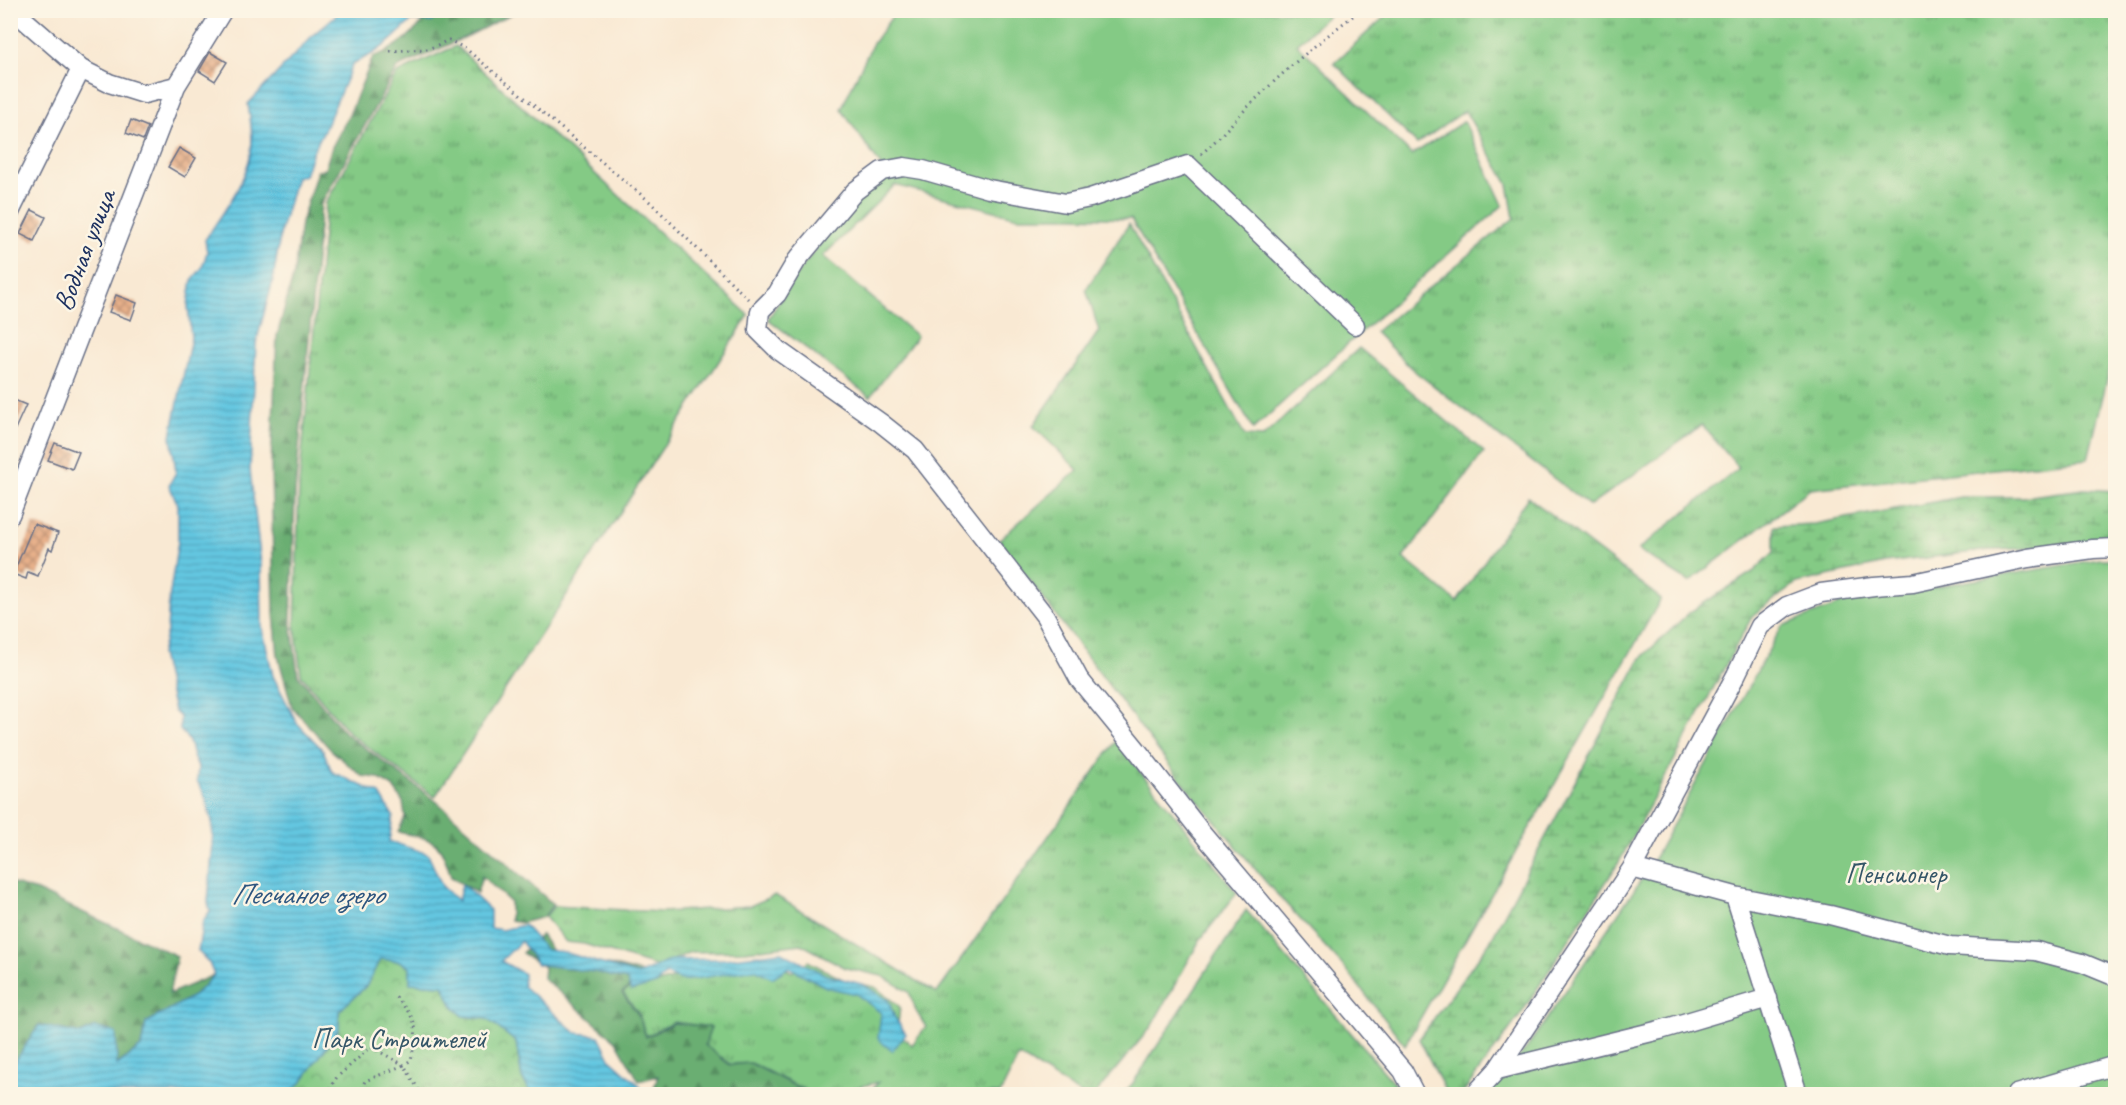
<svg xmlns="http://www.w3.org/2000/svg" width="2126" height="1105" font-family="Caveat,sans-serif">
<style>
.grass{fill:url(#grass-tufts);stroke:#507c72;stroke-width:1.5}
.forest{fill:url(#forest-firs);stroke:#436e68;stroke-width:1.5}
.wetland{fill:url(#wetland-marsh);stroke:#507c72;stroke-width:1.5}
.park{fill:url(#park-crowns);stroke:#507c72;stroke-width:1.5}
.garden{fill:#84ca85;stroke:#507c72;stroke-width:1.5}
.water{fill:url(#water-rules);stroke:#407ba0;stroke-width:1.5}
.building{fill:url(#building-cross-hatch)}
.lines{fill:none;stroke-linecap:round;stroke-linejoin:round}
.minor-casing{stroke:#697087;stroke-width:21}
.path{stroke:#697087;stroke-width:3;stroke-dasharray:1.5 4.5;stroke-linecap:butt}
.minor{stroke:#fff;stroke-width:18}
.labels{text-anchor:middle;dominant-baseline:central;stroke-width:5;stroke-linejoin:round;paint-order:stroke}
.street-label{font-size:28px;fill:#1b2f5e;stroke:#fcf5e5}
.park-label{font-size:28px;fill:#355668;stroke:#fcf5e5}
.water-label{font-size:30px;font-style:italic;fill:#2d557f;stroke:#fcf5e5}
</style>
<defs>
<pattern id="grass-tufts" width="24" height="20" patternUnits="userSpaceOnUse" patternTransform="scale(1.5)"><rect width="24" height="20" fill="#84ca85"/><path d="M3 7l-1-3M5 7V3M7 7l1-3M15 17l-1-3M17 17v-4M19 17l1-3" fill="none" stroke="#6ba470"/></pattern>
<pattern id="forest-firs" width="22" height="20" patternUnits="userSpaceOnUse" patternTransform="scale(1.5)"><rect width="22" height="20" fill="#6bae72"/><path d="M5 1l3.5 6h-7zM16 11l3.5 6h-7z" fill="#578e61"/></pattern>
<pattern id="wetland-marsh" width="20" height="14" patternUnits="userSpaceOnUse" patternTransform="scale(1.5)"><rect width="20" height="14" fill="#84ca85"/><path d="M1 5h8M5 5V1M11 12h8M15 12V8" fill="none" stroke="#6ba470"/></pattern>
<pattern id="park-crowns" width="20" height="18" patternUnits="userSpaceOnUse" patternTransform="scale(1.5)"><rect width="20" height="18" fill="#84ca85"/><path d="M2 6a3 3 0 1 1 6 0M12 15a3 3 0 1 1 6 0" fill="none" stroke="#6ba470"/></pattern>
<pattern id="water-rules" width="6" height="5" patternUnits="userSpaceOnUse" patternTransform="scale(1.5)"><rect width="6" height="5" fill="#64c7e1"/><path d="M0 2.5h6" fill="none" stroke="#52a2ba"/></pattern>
<pattern id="building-cross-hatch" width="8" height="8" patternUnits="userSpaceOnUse" patternTransform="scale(1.5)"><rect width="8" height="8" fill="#e7b08a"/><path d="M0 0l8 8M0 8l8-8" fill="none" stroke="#ba9074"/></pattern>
</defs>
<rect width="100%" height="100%" fill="#fcf5e5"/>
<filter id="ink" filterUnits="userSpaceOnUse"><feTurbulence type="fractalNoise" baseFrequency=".0167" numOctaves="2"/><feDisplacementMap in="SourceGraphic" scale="12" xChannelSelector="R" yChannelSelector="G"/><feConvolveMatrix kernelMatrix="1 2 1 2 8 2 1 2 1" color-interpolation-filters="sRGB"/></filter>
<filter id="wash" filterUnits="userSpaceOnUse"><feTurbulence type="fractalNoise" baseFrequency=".008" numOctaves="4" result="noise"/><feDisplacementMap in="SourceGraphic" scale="24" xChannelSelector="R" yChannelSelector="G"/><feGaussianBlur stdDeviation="1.35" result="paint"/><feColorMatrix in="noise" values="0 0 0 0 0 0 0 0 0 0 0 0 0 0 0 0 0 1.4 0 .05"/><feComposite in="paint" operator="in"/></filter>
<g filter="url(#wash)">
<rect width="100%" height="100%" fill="#f9e9d3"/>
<!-- grass -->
<path class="grass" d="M1391,11h724v335l-27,113 -278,30 -121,93 -51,-32 101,-82 -37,-43 -112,81 -177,-136 -38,-38 139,-114 -6,-34 -43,-73 -48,33 -83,-81z
M456,46l293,269 -314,482 -86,-64 -48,-58 -6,-48 4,-143 27,-281 71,-130z
M1129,224l116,212 18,1 96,-89 125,104 -81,106 54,44 71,-105 133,102 -256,446 -61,-78 -79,-86 -89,-107 -177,-234 79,-70 -45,-44 66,-95 -13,-42z
M1116,741l121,152 -37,47 -49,87 -56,67h-15l-61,-38 -19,38h-133l12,-12 -25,6 -10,6h-31l-62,-31 -21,1 -25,-19 6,-18 -37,-5 -28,14 -7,-22 -16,-21 24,-18 4,10 25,-7 98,-15 18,9 16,-11 38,20 29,6 25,20 -3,25 15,13 14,-18 -10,-16 -7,-19 -27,-16 -36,-8 -45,-24 -56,7 -55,1 -32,15 -74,-23 -18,-2 -21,-25 9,-11 109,6 87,-6 25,-11 162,98z
M1246,910l152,178 2,6h-277l10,-11z"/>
<!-- forest -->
<path class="forest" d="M456,10l61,1 -47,24 -73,33 -76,136 -26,289 -4,128 7,54 47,58 91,68 117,103 -9,13 -23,6 -11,-2v-19l-28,-26 -5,17 -26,-16c-11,-39 -15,-36 -53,-45l7,-15 -2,-15 -10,-15 -15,-9 -16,-2 -31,-26 -39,-43 -14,-51 -4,-42 -3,-151 6,-127 17,-63 7,-50 16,-52 8,-2 7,-22 17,-32 24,-58c25,-9 40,-24 58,-43l21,1z
M11,883l26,8 140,65 -8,38 45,-19 -19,20 -49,28 -5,24 -25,18 -21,-38 -14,7 -43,-9 -27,69z
M541,935l15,22 58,9 32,8 -24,19 16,21 8,23 28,-14 37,4 -6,18 25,20 20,-2 61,31h-129l-6,-4 -15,4h-9l6,-18 -19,5 -23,-40 -73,-63 1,-11 -22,-14z"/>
<!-- wetland -->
<path class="wetland" d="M2084,489l31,2v54l-125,5 -105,13 -88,20 -44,32 -134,247 -98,152 -59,80h-15l-28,-55 70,-96 152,-285 49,-46 64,-41 20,-19v-26l40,-2 147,-27h62z"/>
<!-- park -->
<path class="park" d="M380,959l20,2 10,8v14l33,2 9,19 11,12 24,3 29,23 6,36 10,16h-244l13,-11 38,-54v-18l28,-26z"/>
<!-- garden -->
<path class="garden" d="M896,11h437l-36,33 115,111 52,-34 39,84 -250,224 -122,-210 -56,-2h-57l-123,-32 -72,71 94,80 -47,61 -102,-78 33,-51 80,-102 -40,-57 31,-64z
M2100,559h15v535h-630l41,-45 123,-181 133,-242 67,-25z"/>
<!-- water -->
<path class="water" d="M341,11h100l-9,11 -21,-1c-19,19 -32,32 -58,42l-25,59 -16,32 -7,21 -9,2 -15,53 -8,50 -17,63 -6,127 11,94 1,63 11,49 24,47 26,27 9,22 48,22 13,22 -4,25 39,13 14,32 16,15 4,-17 28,26v18l12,2 22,-5 22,25 18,2 74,23 33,-15 54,-1 56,-7 45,23 36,9 26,16 7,18 11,16 -14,17 -14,-12 3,-26 -25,-19 -30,-7 -37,-20 -17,11 -17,-9 -72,12 -17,-7 -10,10 -25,7 -4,-11 -32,-8 -58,-8 -16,-23 -20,20 23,13 -1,12 53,47 23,3 12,24 27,24 7,10h-113l-10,-16 -6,-36 -29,-23 -24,-3 -11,-12 -9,-19 -33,-2v-15l-10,-7 -20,-2 -13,26 -28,26v18l-38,54 -13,11h-277l3,-31 25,-38 42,9 14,-7 21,6 1,32 24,-18 5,-24 49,-28 19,-20 -5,-12 -11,-12 5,-30 7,-10 -2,-9 5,-59 -1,-22 -8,-26 -7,-14 1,-15c-11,-15 -2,-21 -18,-36v-13l-6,-6 -13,-57 6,-23 2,-32 9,-58v-36l-9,-20 7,-13 -5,-36 20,-98 -3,-33 4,-25 10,-12 5,-16 -2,-12c18,-28 40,-55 46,-88 3,-15 -1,-32 -3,-48l66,-70z"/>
<g id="blocks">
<!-- building -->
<path class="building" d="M210,52l17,10 -12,19 -16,-10z
M131,120l17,7 -5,13 -17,-7z
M179,148l17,10 -11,19 -17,-10z
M32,210l14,7 -12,24 -14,-7z
M116,295l21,8 -6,17 -22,-8z
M14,400l12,5 -16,35v-33z
M55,443l24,9 -7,17 -24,-9z
M34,524l24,9 -6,17 -3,-2 -11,28 -10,-4 -2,7 -13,-5z"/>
</g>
</g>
<g filter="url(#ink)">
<use href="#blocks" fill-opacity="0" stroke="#697087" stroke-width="1.5"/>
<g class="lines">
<!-- minor casing -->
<g class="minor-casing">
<path id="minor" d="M13,10l68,59 28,14 35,11 32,-8
M10,212l71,-143
M1355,325l-167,-160 -98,33 -24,5 -77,-14 -66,-19 -19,-3 -22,4 -27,20 -58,69 -20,34 -17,17 -2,19 20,20 103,73 34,27 130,166 34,63 58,71 61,78 205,243 12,23
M10,515l166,-429 47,-76
M1632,868l103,28 95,19 120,31 86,5 46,12 34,14
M1735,896l63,198
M1497,1070l163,-40 108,-32
M1475,1094l22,-24 135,-202 104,-193 24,-49 27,-20 34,-13 53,-7 39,-3 115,-25 65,-9 23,-1
M2017,1094l99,-29"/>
</g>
<!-- path -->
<path class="path" d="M390,51l38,-2 21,-9 17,9 184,153 98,97
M1201,154c19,-16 35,-36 53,-53 33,-33 69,-63 107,-91
M326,1094l11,-17 34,-30 33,18 7,-5c8,-37 7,-38 -18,-66
M359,1094l6,-13 39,-16 17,29"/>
<!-- minor -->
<use href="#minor" class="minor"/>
</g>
</g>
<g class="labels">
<!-- street labels -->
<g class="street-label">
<text transform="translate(84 250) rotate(-69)">Водная улица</text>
</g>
<!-- park labels -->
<g class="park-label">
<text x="1896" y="873">Пенсионер</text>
<text x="399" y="1038">Парк Строителей</text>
</g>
<!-- water labels -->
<g class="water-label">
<text x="307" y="894">Песчаное озеро</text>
</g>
</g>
<!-- margin -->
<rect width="2126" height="1105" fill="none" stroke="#fcf5e5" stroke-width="36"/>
</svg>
